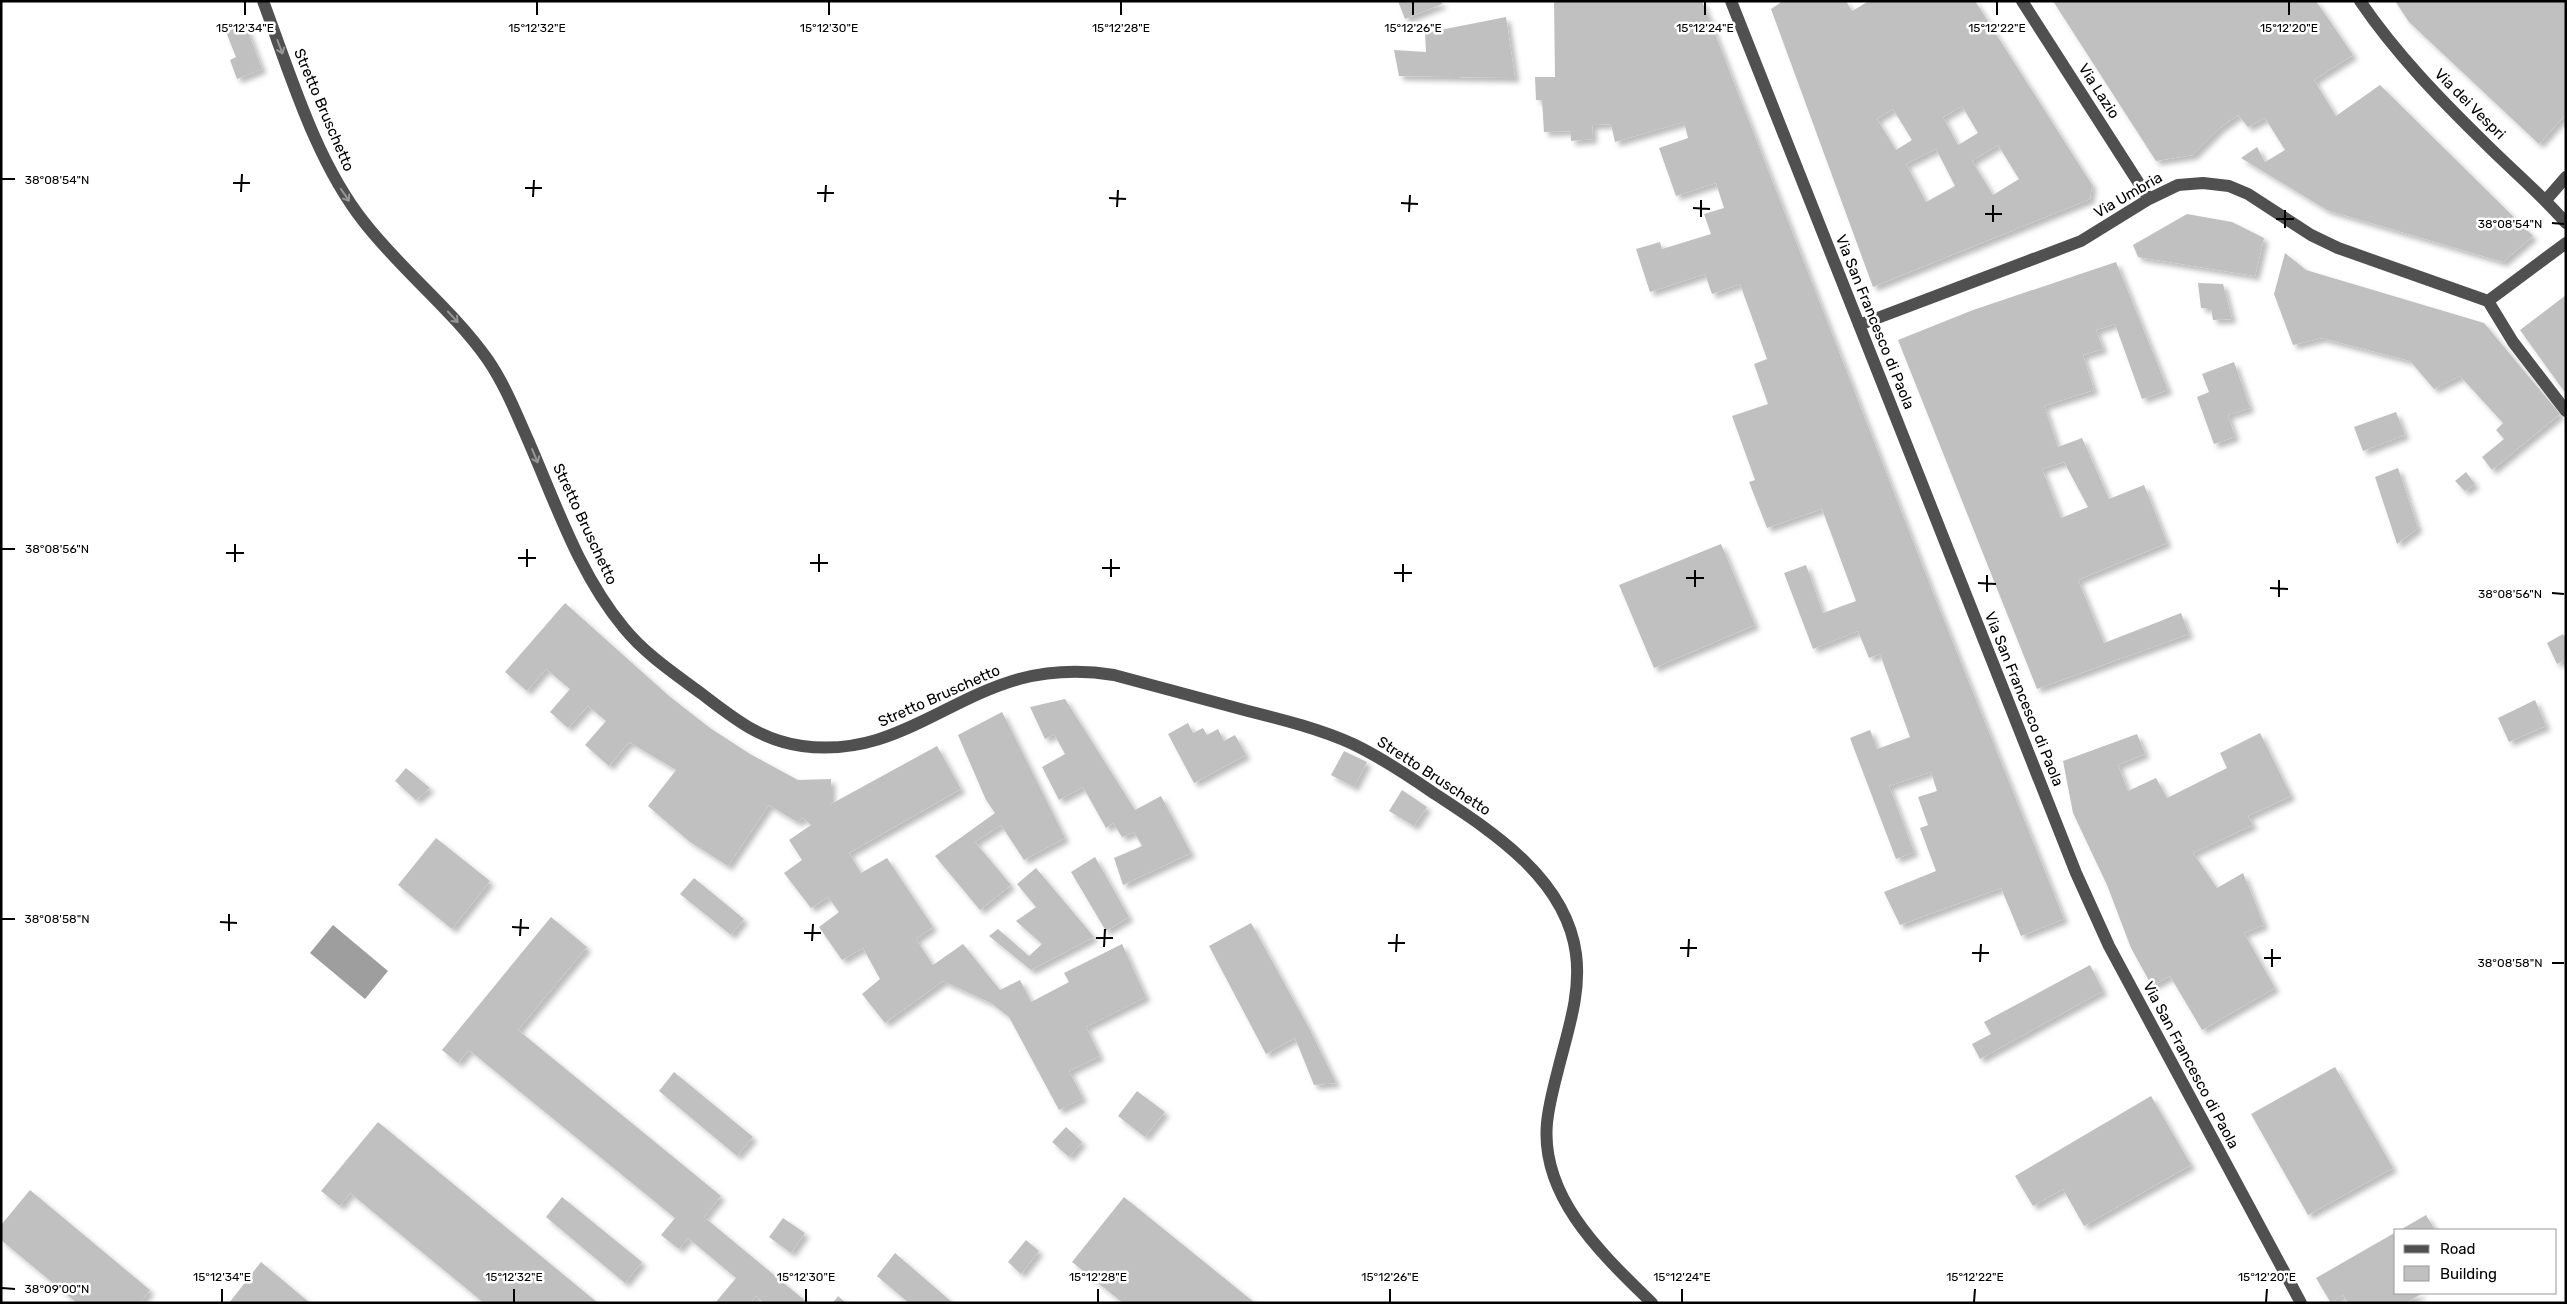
<svg xmlns="http://www.w3.org/2000/svg" width="2567" height="1304" font-family="Rubik,sans-serif">
<style>
.water{fill:#9e9e9e}
.building{fill:#c0c0c0;fill-rule:evenodd;filter:url(#shadow)}
.lines{fill:none;stroke-linecap:round;stroke-linejoin:round}
.minor{stroke:#505050;stroke-width:12}
.oneway{stroke:#969696}
.ticks{fill:none;stroke:#000;stroke-width:2}
.labels{text-anchor:middle;dominant-baseline:central;stroke-width:5;stroke-linejoin:round;paint-order:stroke}
.street-label{font-size:15px;fill:#000;stroke:#fff}
.ticks-label{font-size:12px;text-anchor:middle;fill:#000;stroke:#fff;stroke-width:5;stroke-linejoin:round;paint-order:stroke}
</style>
<defs>
<filter id="shadow"><feDropShadow dx="4.5" dy="4.5" stdDeviation="2.5" flood-color="#0004"/></filter>
</defs>
<rect width="100%" height="100%" fill="#fff"/>
<!-- water -->
<path class="water" d="M333,925l55,46 -23,28 -55,-46z"/>
<!-- building -->
<path class="building" d="M1398,1h43l1,3 -37,15z
M1554,1h148l235,602 127,316 -43,17 -20,-48 -101,37 -16,-33 52,-21 -16,-43 8,-3 -10,-28 19,-6 -6,-19 -42,14 25,66 -18,7 -46,-121 20,-8 7,19 33,-12 -30,-83 -11,4 -11,-27 -45,18 -29,-76 22,-8 17,48 33,-12 -34,-92 -55,19 -18,-46 6,-2 -23,-64 36,-12 -14,-40 13,-5 -27,-75 -28,10 -7,-20 -55,18 -14,-43 24,-7 2,7 49,-15 -7,-20 20,-6 -8,-25 -40,13 -17,-48 29,-10 -4,-16 -69,20 -4,-18 -19,1 1,14 -22,2v-10l-27,1 -2,-32h-6l-1,-23h20z
M1783,1h63l6,10 17,-10h106l117,184 -2,14 -217,88 -102,-278zM1962,106l16,27 -20,12 -15,-28zM1893,109l19,31 -16,10 -19,-31zM1998,145l21,34 -26,16 -21,-34zM1936,149l19,37 -29,16 -20,-38z
M2053,1h263l37,54 -39,25 22,36 44,-31 153,151 -30,26 -176,-52 -86,-52 16,-11 8,15 20,-12 -20,-32 -17,9 -10,-12 -18,13 -27,27 -37,6z
M2395,1h171v113l-27,30 -130,-122z
M1506,17l9,61 -116,-2 -5,-26 32,2 -1,-19z
M245,24l17,45 -25,10 -7,-19 6,-3 -10,-25z
M2187,214l45,8 32,16 -9,38 -117,-19 -5,-12z
M2285,253l21,17 178,53 76,91 -68,56 -10,-13 22,-18 -8,-9 7,-7 -43,-47 -26,13 -24,-28 -88,-23 -29,7 -19,-51z
M2116,262l52,128 -26,9 -27,-75 -19,6 7,19 -20,6 11,35 -50,16 14,41 24,-9 27,61 35,-14 23,58 -89,37 26,63 77,-30 8,21 -152,55 -139,-349 75,-30zM2064,462l24,45 -27,11 -19,-49z
M2198,283l25,1 9,35 -19,1 -2,-12h-10z
M2566,295v99l-46,-64z
M2234,362l16,46 -22,7 7,22 -21,7 -17,-47 12,-5 -7,-18z
M2396,412l9,23 -42,16 -9,-24z
M2398,468l20,60 -21,16 -22,-67z
M2466,472l9,12 -10,7 -10,-10z
M1721,544l34,81 -101,43 -35,-83z
M565,603l104,93 41,32 40,26 48,26 33,-1v25l106,-58 24,43 -112,64 12,20 26,-15 46,69 -17,12 17,26 30,-21 37,46 20,-10 11,22 38,-20 -5,-9 58,-29 24,53 -60,30 14,29 -31,15 14,27 -24,12 -50,-93 -18,-14 -48,-22 -58,42 -23,-29 18,-15 -17,-31 -21,12 -23,-33 20,-15 -11,-15 -17,11 -27,-35 18,-13 -13,-20 22,-15 -8,-7 -6,4 -28,-17 -41,61 -38,-24 -42,-36 28,-36 -47,-28 -20,24 -24,-21 21,-24 -18,-15 -20,22 -18,-16 20,-23 -24,-20 -19,22 -22,-19z
M2563,634l3,5v20l-9,5 -10,-21z
M1065,699l70,111 26,-14 30,57 -68,32 -9,-27 28,-12 -8,-14 -12,5 -9,-14 -7,5 -23,-41 -24,13 -17,-33 23,-13 -11,-20 -9,5 -15,-32z
M2535,700l11,26 -37,16 -11,-24z
M1002,712l63,126 -41,22 -23,-35 -26,17 36,43 -31,25 -45,-54 60,-43 -9,-13 -28,-65z
M1188,723l5,10 10,-5 4,7 11,-6 6,12 11,-6 11,20 -52,28 -26,-49z
M2260,733l31,63 -43,20 5,9 -60,28 24,35 26,-15 21,52 -20,8 31,55 -73,42 -32,-54 -18,10 -21,-38 -24,-63 -34,-72 -10,-52 74,-27 8,20 -27,11 10,26 28,-13 11,20 60,-30 -7,-15z
M1344,751l23,11 -13,25 -23,-12z
M406,768l24,20 -14,12 -21,-19z
M1402,790l25,17 -13,19 -25,-15z
M436,838l54,43 -38,48 -54,-44z
M1095,857l34,60 -23,14 -35,-59z
M1036,868l58,69 -63,33 -42,-34 9,-7 31,27 13,-12 -26,-23 20,-14 -19,-23z
M694,878l50,41 -13,16 -51,-41z
M551,917l36,30 -69,83 203,166 -17,21 104,86h-44l-8,-7 -5,7h-36l21,-25 -48,-40 -9,11 -18,-14 14,-17 -206,-168 -11,13 -16,-13z
M1251,923l59,107 26,53 -22,2 -19,-47 -29,16 -57,-108z
M2090,965l13,26 -123,68 -8,-15 19,-10 -7,-12z
M2335,1067l58,101 -85,47 -57,-101z
M674,1072l79,65 -16,19 -78,-65z
M1137,1091l28,21 -20,25 -27,-21z
M2151,1096l40,69 -107,61 -21,-37 -30,17 -18,-30z
M378,1122l220,181h-114l-134,-110 -10,13 -19,-15z
M1066,1127l16,15 -13,15 -17,-15z
M30,1190l120,100 -10,13h-63l-76,-63v-15z
M562,1197l80,65 -17,21 -79,-66z
M1124,1197l131,106h-132l-51,-41z
M2426,1215l9,15h-35z
M783,1218l22,15 -14,20 -22,-16z
M2396,1232v61h27l-17,10h-58l-5,-8 -12,8 -15,-25z
M1026,1240l13,11 -18,23 -13,-12z
M895,1253l58,50h-44l-32,-27z
M261,1262l49,41h-81z
M838,1296l8,7h-13z"/>
<g class="lines">
<!-- minor -->
<path class="minor" d="M263,1c27,72 53,161 101,221 38,49 88,87 124,138 17,25 28,53 40,80 28,64 51,134 96,188 21,26 51,46 78,66 33,25 58,46 100,52 88,12 139,-45 217,-67 31,-8 64,-9 95,-4 45,12 90,24 134,36 36,9 72,18 105,33 29,14 56,32 82,50 58,38 131,85 141,160 5,37 -7,73 -16,108 -5,20 -11,40 -13,61 -7,75 57,133 105,180
M1731,1l345,872 33,73 192,357
M2022,1l127,198
M2360,1c36,53 81,99 127,144 26,26 54,49 79,78
M2546,200l20,-23
M2488,301l25,41 53,69
M1859,325l222,-84 68,-42 29,-14 25,-2 26,3 19,8 63,41 27,13 150,53 78,-58"/>
</g>
<!-- one-way arrows -->
<defs><path id="oneway-shaft" d="M-6 0H5M1.5-3L5.5 0L1.5 3" fill="none" stroke-width="1.6" stroke-linecap="round" stroke-linejoin="round" transform="scale(1.25)"/></defs>
<g class="oneway">
<use href="#oneway-shaft" transform="translate(280 47) rotate(69)"/>
<use href="#oneway-shaft" transform="translate(345 195) rotate(56)"/>
<use href="#oneway-shaft" transform="translate(453 317) rotate(47)"/>
<use href="#oneway-shaft" transform="translate(535 456) rotate(67)"/>
</g>
<!-- ticks -->
<path class="ticks" d="M245,15v-13M537,15v-13M829,15v-13M1121,15v-13M1413,15v-13M1705,15v-13M1997,15v-13M2289,15v-13M2,179h13M233,183h17M525,188h17M241,192l1,-18M817,193h17M533,197l1,-17M1109,198l17,1M825,202l1,-17M1401,203l17,1M1117,207l1,-17M1693,208l17,1M1409,212l1,-17M1985,214h17M1701,217v-17M2276,219h18M1993,222v-17M2552,223l12,1M2285,228v-18M2,549h13M226,553h18M518,558h18M235,562v-18M810,563h18M527,567v-18M1102,568h18M819,572v-18M1394,573h18M1111,577v-18M1686,578h18M1403,582v-18M1978,583l18,1M1695,587v-17M2270,588l18,1M1987,592v-17M2552,593l12,1M2279,597v-17M2,919h13M220,922l17,1M512,927l17,1M229,931v-17M804,933h17M520,936l1,-17M1096,938h17M812,941l1,-17M1388,943h17M1104,947l1,-18M1680,948h17M1396,952l1,-18M1972,953h17M1688,957l1,-18M2264,958h17M1980,962l1,-18M2552,963h12M2272,967v-18M2,1288l13,1M222,1302v-13M514,1302v-13M806,1302v-13M1098,1302v-13M1390,1302v-13M1682,1302v-13M1974,1302l1,-13M2266,1302l1,-13"/>
<g class="labels">
<!-- street labels -->
<g class="street-label">
<text transform="translate(2099 91) rotate(57)">Via Lazio</text>
<text transform="translate(2470 104) rotate(45)">Via dei Vespri</text>
<text transform="translate(324 110) rotate(67)">Stretto Bruschetto</text>
<text transform="translate(2128 195) rotate(-30)">Via Umbria</text>
<text transform="translate(1875 322) rotate(68)">Via San Francesco di Paola</text>
<text transform="translate(585 524) rotate(65)">Stretto Bruschetto</text>
<text transform="translate(939 696) rotate(-24)">Stretto Bruschetto</text>
<text transform="translate(2024 699) rotate(68)">Via San Francesco di Paola</text>
<text transform="translate(1434 776) rotate(33)">Stretto Bruschetto</text>
<text transform="translate(2191 1065) rotate(62)">Via San Francesco di Paola</text>
</g>
</g>
<g class="ticks-label">
<text x="245" y="32">15°12'34"E</text>
<text x="537" y="32">15°12'32"E</text>
<text x="829" y="32">15°12'30"E</text>
<text x="1121" y="32">15°12'28"E</text>
<text x="1413" y="32">15°12'26"E</text>
<text x="1705" y="32">15°12'24"E</text>
<text x="1997" y="32">15°12'22"E</text>
<text x="2289" y="32">15°12'20"E</text>
<text x="57" y="184">38°08'54"N</text>
<text x="2510" y="228">38°08'54"N</text>
<text x="57" y="553">38°08'56"N</text>
<text x="2510" y="598">38°08'56"N</text>
<text x="57" y="923">38°08'58"N</text>
<text x="2510" y="967">38°08'58"N</text>
<text x="222" y="1281">15°12'34"E</text>
<text x="514" y="1281">15°12'32"E</text>
<text x="806" y="1281">15°12'30"E</text>
<text x="1098" y="1281">15°12'28"E</text>
<text x="1390" y="1281">15°12'26"E</text>
<text x="1682" y="1281">15°12'24"E</text>
<text x="1975" y="1281">15°12'22"E</text>
<text x="2267" y="1281">15°12'20"E</text>
<text x="57" y="1293">38°09'00"N</text>
</g>
<!-- border -->
<rect width="2567" height="1304" fill="none" stroke="#000000" stroke-width="5"/>
<!-- legend -->
<rect x="2394" y="1229" width="162" height="65" fill="#ffffff" stroke="#999999"/>
<rect x="2404" y="1245" width="25" height="8" fill="#505050" stroke="#999999"/>
<text x="2440" y="1254" font-size="15" fill="#000000">Road</text>
<rect x="2404" y="1266" width="25" height="15" fill="#c0c0c0" stroke="#999999"/>
<text x="2440" y="1279" font-size="15" fill="#000000">Building</text>
</svg>
